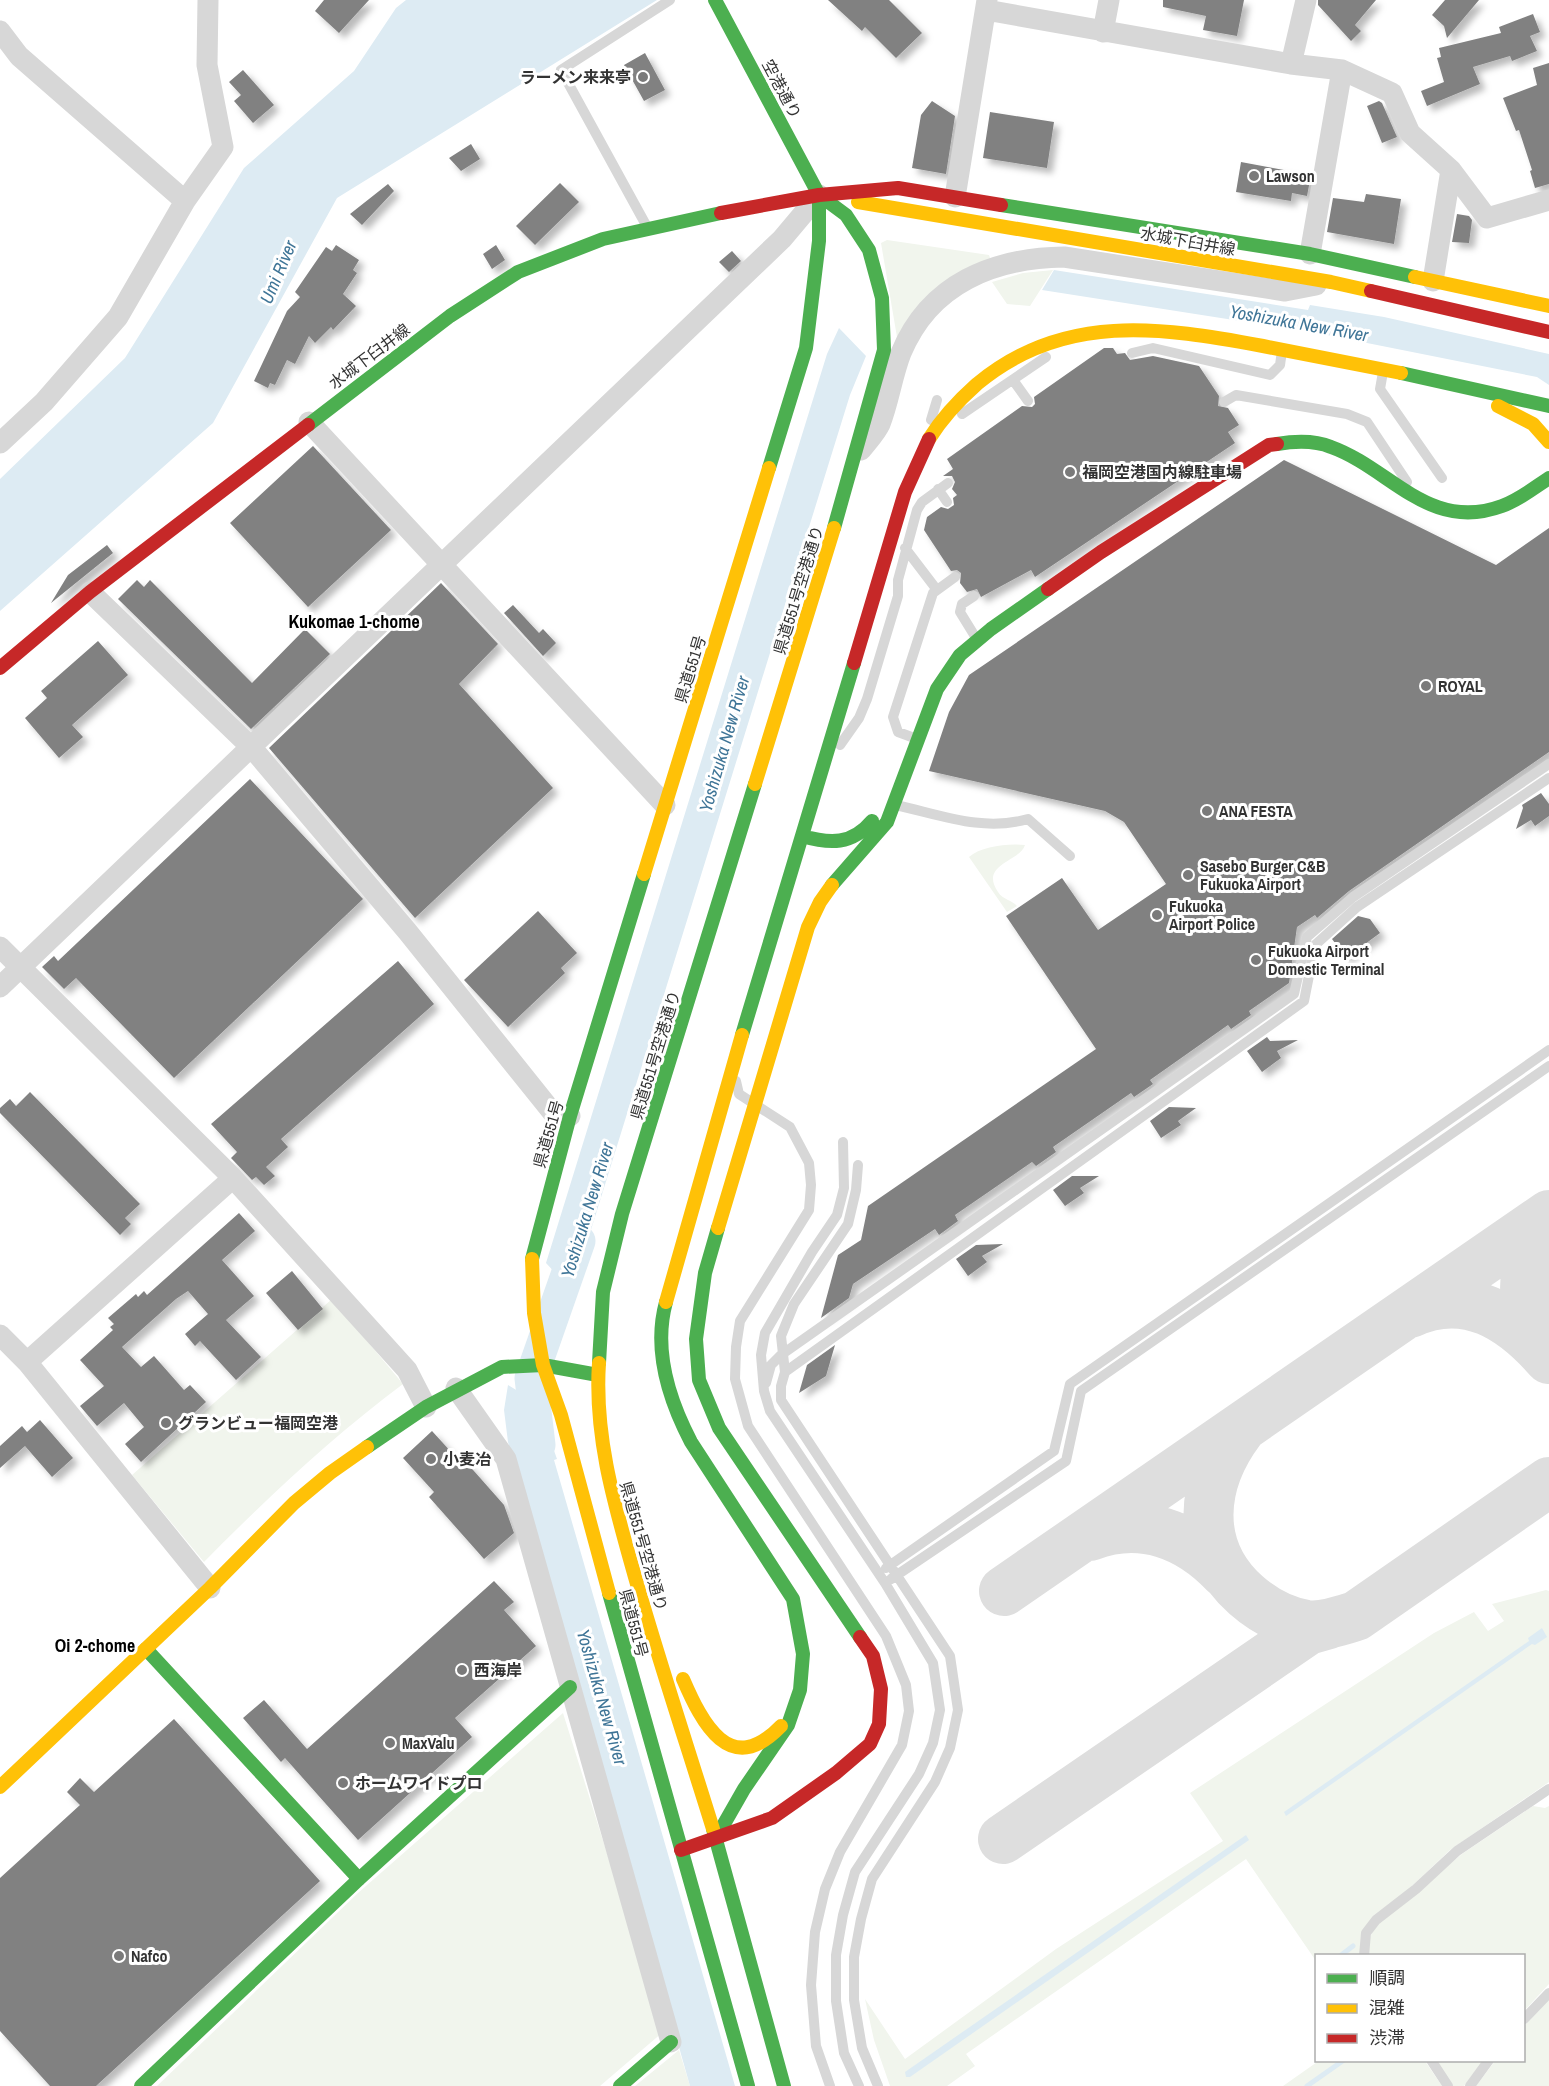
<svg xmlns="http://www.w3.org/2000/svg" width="1549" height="2086" font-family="'Archivo Narrow','Noto Sans JP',sans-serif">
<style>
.green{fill:#f1f5ed}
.water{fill:#ddebf3}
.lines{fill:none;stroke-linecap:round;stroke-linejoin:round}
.stream{stroke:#ddebf3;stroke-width:5}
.river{stroke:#ddebf3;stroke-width:33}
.taxiway{stroke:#dedede;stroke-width:50}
.building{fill:#818181;filter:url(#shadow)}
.lane{stroke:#d7d7d7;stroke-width:10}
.street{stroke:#d7d7d7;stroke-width:21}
.fast{stroke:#4caf50;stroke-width:14}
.slow{stroke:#ffc107;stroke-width:14}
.jam{stroke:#c62828;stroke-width:14}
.poi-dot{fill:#7a7a7a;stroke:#fff;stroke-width:2}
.labels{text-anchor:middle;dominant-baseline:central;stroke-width:6;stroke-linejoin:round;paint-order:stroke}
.poi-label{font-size:16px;font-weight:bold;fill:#333;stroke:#fff;text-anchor:start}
.street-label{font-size:16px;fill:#333;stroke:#fff}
.water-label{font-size:18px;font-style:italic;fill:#3f7597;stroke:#fff}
.neighbourhood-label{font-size:18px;font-weight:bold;fill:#000;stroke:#fff}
</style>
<defs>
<filter id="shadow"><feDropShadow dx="5.5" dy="5.5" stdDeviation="3" flood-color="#0004"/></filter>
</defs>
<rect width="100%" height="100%" fill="#fff"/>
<!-- green -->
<path class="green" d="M887,240l102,15 2,6 -93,82 -17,-100z
M1053,270l-23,36 -23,-2 -15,-22 31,-9z
M1025,845c-5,17 -46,19 -27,47 5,8 14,8 19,14l-10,6 -38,-55c12,-11 40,-14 56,-12z
M332,1299l71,85c-72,54 -136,114 -199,178l-72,-87z
M1546,1590l3,1v191l-99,68 -89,84 -1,21 -44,1v5l-70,-102 -280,195 9,12 -28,20h-57l-16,-46 -9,-41 40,60 151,-110 167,-108 -33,-48 244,-160 40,-21 14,19 16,-10 -12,-17z
M563,1713l100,319 -63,54h-443l201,-193z
M1533,1806l12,2 4,-2v178l-25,27v-55h-156l1,-17 7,-14 86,-71z
M1549,1999v87h-73l19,-25 29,-1v-34z
M679,2050l11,36h-55z
M1320,2060l105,1 17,25h-159z
M1435,2061h48l-19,25h-11z"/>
<!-- water -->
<path class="water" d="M406,0h251l-320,198 -124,225 -213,188v-132l125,-121 119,-190 110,-97 42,-63z
M1054,270l254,40 2,-5 74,12 165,37v31l-12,-8 -220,-44 -275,-43z
M839,328l27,28 -16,39 -278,896 -26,-28 281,-909z
M508,1385l38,23v20l11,31 -3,1 181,626h-45l-182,-644 -4,-32z
M1542,1628l5,9 -12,8 -3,-1 -246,172 -2,-4 245,-171 -1,-3z
M1246,1835l3,5 -339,237h-4l-1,-5z"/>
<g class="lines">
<!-- stream -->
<path class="stream" d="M1340,1956l13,-10
M1307,2086l37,-26"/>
<!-- river -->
<path class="river" d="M539,1445l-8,-67 48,-137"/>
<!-- taxiway -->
<path class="taxiway" d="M1410,1313c56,-26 102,4 139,46
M1544,1353c-25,-42 -27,-91 5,-130
M1240,1430c-39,52 -47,118 6,165 17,15 37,26 60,30 17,2 34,-4 50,-9l193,-134
M1090,1536c51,-20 99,-1 135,37
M1004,1591l545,-376
M1003,1839l305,-209 21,-6"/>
</g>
<!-- building -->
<path class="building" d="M324,0h45l-30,33 -24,-22z
M828,0h61l33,33 -26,25 -31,-31 -3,4z
M1163,0h81l-7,36 -34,-6 3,-14 -43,-9z
M1318,0h58l-21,25 6,6 -10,10 -33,-36z
M1445,0h34l-32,38 -3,-12 -12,-11z
M1533,14l7,18 -10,4 7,15 -25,10 -2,-5 -37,11 7,17 -53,22 -6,-15 23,-9 -7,-24 4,-1 -2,-9 62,-15 -2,-6z
M645,53l20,37 -21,11 -20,-36z
M1549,63v121l-14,4 -5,-17 2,-1 -13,-40 -3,1 -13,-33 34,-13 -4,-17z
M243,70l31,35 -21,18 -19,-22 7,-6 -12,-13z
M932,101l23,15 -9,58 -34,-6 9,-53z
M1379,101l3,2 15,34 -15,6 -15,-37z
M990,112l64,10 -7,46 -64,-10z
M471,144l9,15 -19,12 -12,-13z
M1241,162l70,13 -4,21 -15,-3 -1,8 -55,-9z
M560,183l19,19 -44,43 -19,-19z
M388,184l6,7 -32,34 -12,-11z
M1366,194l35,5 -7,45 -67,-12 6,-34 31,4z
M1457,214l12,2 3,4 -3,23 -17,-1z
M336,245l23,15 -6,10 4,3 -14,21 13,12 -23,24 -2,-3 -16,16 -6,-7 -14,28 -8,-4 -12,25 -5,-2 -2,5 -14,-7 33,-70 13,-14 -5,-5 31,-45 6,4z
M496,245l9,15 -13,9 -9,-15z
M732,251l9,10 -12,11 -10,-10z
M1104,348h9l4,6 8,-1 5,7 23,-4 46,10 20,30 -1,10 10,2 11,17 -11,7 7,11 -200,134 -4,-7 -50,27 -4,-8 -10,3 -7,-9 1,-10 -4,-3 -6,1 -27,-41 3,-13 14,-10 7,2 6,-4 -1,-7 4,-3 -5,-6 3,-7 -3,-6h-9l10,-7 -6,-10 75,-53 10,1 3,-3 -1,-7z
M313,446l78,84 -83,77 -78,-84z
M1284,460l212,105 53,-37v224l-200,139 -32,27 -2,-3 -18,12 -8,56 -40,28 2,4 -20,14 -3,-4 -78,55 3,4 -19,13 -3,-4 -78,54 3,5 -20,14 -4,-4 -77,53 3,6 -19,14 -4,-6 -82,55 -4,14 -28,20 17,-63 23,-15 7,-34 228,-157 -90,-133 56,-38 36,52 68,-46 -42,-62 -19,-11 -176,-40 20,-59 20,-37z
M107,545l6,8 -62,50 17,-28z
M137,580l7,7 6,-7 102,103 53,-54 25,25 -79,75 -133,-130z
M441,583l57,61 -39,40 94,104 -138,130 -146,-170z
M513,605l26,28 4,-4 13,14 -13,13 -39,-43z
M98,641l30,34 -56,50 11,12 -24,21 -34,-40 22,-20 -6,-7z
M250,779l113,120 -189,179 -98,-100 -12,11 -22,-22 12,-11 4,5z
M1541,793l8,11v12l-14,10 -4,-6 -15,9 7,-21 -1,-3z
M538,911l39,42 -16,15 4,5 -57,54 -44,-47z
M1358,916l12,3 10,14 -34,25 -14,-19z
M398,961l36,43 -153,135 7,8 -22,20 9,9 -11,9 -8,-8 -4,3 -21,-22 6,-6 -26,-28z
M1267,1037l3,4 28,-1 -21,11 4,7 -19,14 -15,-21z
M30,1092l110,112 -15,14 6,6 -11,11 -120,-122v-5l10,-9 6,7z
M1169,1107l27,1 -18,13 3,4 -20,13 -11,-17z
M1072,1176h27l-19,12 4,5 -19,13 -12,-16z
M239,1213l16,18 -33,29 32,36 -28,24 35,37 -25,23 -36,-39 -5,5 -10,-12 23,-20 -20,-23 -12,8 -54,48 19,20 13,-11 30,34 6,-5 16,17 -65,60 -16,-18 19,-17 -20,-24 -27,23 -17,-20 24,-20 -24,-26 33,-30 -3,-3 4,-3 -6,-6 28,-24 2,3 6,-6 3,4z
M1003,1244l-21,12 5,6 -19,14 -12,-17 20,-14z
M292,1271l31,38 -25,21 -32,-37z
M835,1345l-9,31 -27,17 8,-28z
M40,1420l33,38 -21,19 -27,-31 -25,22v-22l22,-20 5,6z
M432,1431l31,34 3,-3 38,43 10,28 -30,26 -55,-62 5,-5 -31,-34z
M494,1581l20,21 -10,8 32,36 -81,72 17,19 -114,103 -73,-82 -4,4 -38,-44 21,-18 43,49z
M174,1719l146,162 -224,205h-46l-50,-55v-153l80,-73 -13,-13 13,-14 14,14z"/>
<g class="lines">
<!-- lane -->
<path class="lane" d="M646,225l-85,-155 109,-70
M1132,353l21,-5 117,27 10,-10 2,-14
M1383,372l-3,17 62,89
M1013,380l15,21
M1224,402l12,-7 111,19 20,8 40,60
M962,414l84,-57
M931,420l6,-20
M938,489l9,13
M905,548l32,42
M974,596l-12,8 -2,8 16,26
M917,739l-19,-7 -5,-15 40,-124 22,-16
M840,745l19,-27 8,-19 31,-103v-16l19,-70 5,-8 26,-19
M896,805c45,10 87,27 132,14l42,37
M736,1081l3,13 51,33 19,36 2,22 -2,25 -69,111 -4,26 -1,32 13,47 138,210 20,49 3,26 -7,34 -62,107 -15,37 -10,43 -4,53 5,61 14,40
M843,1142l1,46 -7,27 -25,37 -47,81 -4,22 3,36 6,20 115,172 48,80 7,47 -7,33 -14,31 -64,98 -12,43 -7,40v46l8,52 15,33
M858,1165l-2,25 -8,34 -54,80 -13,32 4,36 -4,14v14l169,256 8,54 -8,38 -15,34 -63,97 -11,40 -7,38v43l8,48 16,38
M785,1372l519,-371 11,-56 42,-38 192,-129
M766,1383l5,-18 10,-10 513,-361 13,-57 46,-40 196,-133
M886,1568l168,-117 16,-67 479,-334
M891,1579l175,-118 15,-70 468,-325
M1364,1956l2,-23 10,-13 40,-31 41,-38 92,-62
M1524,2019l25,-26
M1431,2060l17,26
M1470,2086l19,-26"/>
<!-- street -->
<path class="street" d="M1306,0l-15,64 51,6 50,23 18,40 41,37 36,48 62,-18
M986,10l305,54
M0,31l19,25 166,145
M1103,32l6,-32
M955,197l32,-197
M1310,254l32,-184
M1433,281l18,-111
M309,422l356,383
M0,443l44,-41 74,-85 67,-116 38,-54 -16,-82 1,-65
M861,450c6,-8 15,-17 19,-26 9,-23 12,-48 21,-71 29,-70 93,-95 163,-96l221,34 31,-6
M90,592l163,157 154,182 146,182 17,3
M0,947l233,231 174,192 19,37
M0,987l782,-748 37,-44
M0,1335l27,27 183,226
M27,1362l206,-184
M456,1388l50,71 165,583"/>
<!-- fast -->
<path class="fast" d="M715,0l104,195 27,20 23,35 13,48 2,52 -50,178
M1001,205l309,49 105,23
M1401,373l148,33
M308,425l142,-109 68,-44 85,-33 118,-26
M1277,444c18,-3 37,-4 54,3 59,21 98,86 171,59 17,-6 32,-18 47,-28
M769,468l37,-120 13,-107v-46
M802,836c28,8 50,9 70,-15
M832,885l55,-63 50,-133 23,-34 31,-26 57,-40
M742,1035l112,-372
M718,1228l-13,45 -9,66 3,41 20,48 141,209
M532,1259l38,-143 74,-242
M666,1302c-13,47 3,98 25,140l102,157 10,55 -3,36 -12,35 -44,64 -28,49
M599,1363l4,-71 19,-78 133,-430
M367,1447l59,-40 76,-40 41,-2 55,10
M609,1593l139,493
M146,1649l213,230
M713,1829l71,257
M141,2086l218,-207 211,-192
M620,2086l51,-44"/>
<!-- slow -->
<path class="slow" d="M858,202l473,80 40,9
M1415,277l134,29
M1498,406l35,18 16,18
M929,439c13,-21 30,-39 48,-55 86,-72 184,-57 286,-38 46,9 92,18 138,27
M755,784l79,-256
M644,874l125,-406
M718,1228l90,-301 12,-25 12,-17
M532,1259l2,54 9,52 18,50 48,178
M666,1302l76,-267
M599,1363c-5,74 16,143 36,214 24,84 52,168 78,252
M683,1679c19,44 47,100 98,47
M0,1787l210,-199 84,-85 36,-30 37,-26"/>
<!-- jam -->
<path class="jam" d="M721,213l98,-18 79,-7 103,17
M1371,291l178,41
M1048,589l53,-37 168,-107 8,-1
M854,663l51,-171 24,-53
M0,668l90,-76 218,-167
M681,1850l91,-32 64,-45 34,-29 9,-20 2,-35 -8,-33 -13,-19"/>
</g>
<!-- markers -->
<g class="poi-dot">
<circle cx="643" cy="77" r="6"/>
<circle cx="1254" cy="176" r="6"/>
<circle cx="1070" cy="472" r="6"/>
<circle cx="1426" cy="686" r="6"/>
<circle cx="1207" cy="811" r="6"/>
<circle cx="1188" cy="875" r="6"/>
<circle cx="1157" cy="915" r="6"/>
<circle cx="1256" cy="960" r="6"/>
<circle cx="166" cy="1423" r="6"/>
<circle cx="431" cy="1459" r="6"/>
<circle cx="462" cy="1670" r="6"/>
<circle cx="390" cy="1743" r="6"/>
<circle cx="343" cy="1783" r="6"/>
<circle cx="119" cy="1956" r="6"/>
</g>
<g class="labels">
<!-- poi labels -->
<g class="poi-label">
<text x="631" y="77" text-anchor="end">ラーメン来来亭</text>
<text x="1266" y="176">Lawson</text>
<text x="1082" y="472">福岡空港国内線駐車場</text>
<text x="1438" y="686">ROYAL</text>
<text x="1219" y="811">ANA FESTA</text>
<text x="1200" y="866">Sasebo Burger C&amp;B<tspan x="1200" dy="18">Fukuoka Airport</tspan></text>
<text x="1169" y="906">Fukuoka<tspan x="1169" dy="18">Airport Police</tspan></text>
<text x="1268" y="951">Fukuoka Airport<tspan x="1268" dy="18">Domestic Terminal</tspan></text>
<text x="178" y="1423">グランビュー福岡空港</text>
<text x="443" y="1459">小麦冶</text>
<text x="474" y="1670">西海岸</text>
<text x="402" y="1743">MaxValu</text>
<text x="355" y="1783">ホームワイドプロ</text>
<text x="131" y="1956">Nafco</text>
</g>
<!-- street labels -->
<g class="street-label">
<text transform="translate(782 89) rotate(62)">空港通り</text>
<text transform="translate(1188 241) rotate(10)">水城下臼井線</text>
<text transform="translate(369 356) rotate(-37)">水城下臼井線</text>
<text transform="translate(798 590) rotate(-73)">県道551号空港通り</text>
<text transform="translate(690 669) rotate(-73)">県道551号</text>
<text transform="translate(655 1055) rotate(-73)">県道551号空港通り</text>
<text transform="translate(548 1134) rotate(-74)">県道551号</text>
<text transform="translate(644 1546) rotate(74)">県道551号空港通り</text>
<text transform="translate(634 1623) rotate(75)">県道551号</text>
</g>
<!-- water labels -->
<g class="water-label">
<text transform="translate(278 272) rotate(-67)">Umi River</text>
<text transform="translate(1299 323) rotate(10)">Yoshizuka New River</text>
<text transform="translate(724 744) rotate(-74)">Yoshizuka New River</text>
<text transform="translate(587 1210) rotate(-73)">Yoshizuka New River</text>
<text transform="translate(602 1697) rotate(74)">Yoshizuka New River</text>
</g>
<!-- neighbourhood labels -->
<g class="neighbourhood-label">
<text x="354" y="621">Kukomae 1-chome</text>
<text x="95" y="1645">Oi 2-chome</text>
</g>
</g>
<!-- legend -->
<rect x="1315" y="1954" width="210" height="108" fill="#ffffff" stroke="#adadad" stroke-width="1.5"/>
<rect x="1327" y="1974" width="30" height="9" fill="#4caf50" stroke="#adadad" stroke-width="1.5"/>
<text x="1369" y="1984" font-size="18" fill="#333333">順調</text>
<rect x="1327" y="2004" width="30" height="9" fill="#ffc107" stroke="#adadad" stroke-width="1.5"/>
<text x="1369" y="2014" font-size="18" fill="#333333">混雑</text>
<rect x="1327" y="2034" width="30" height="9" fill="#c62828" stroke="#adadad" stroke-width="1.5"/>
<text x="1369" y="2044" font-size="18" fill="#333333">渋滞</text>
</svg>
